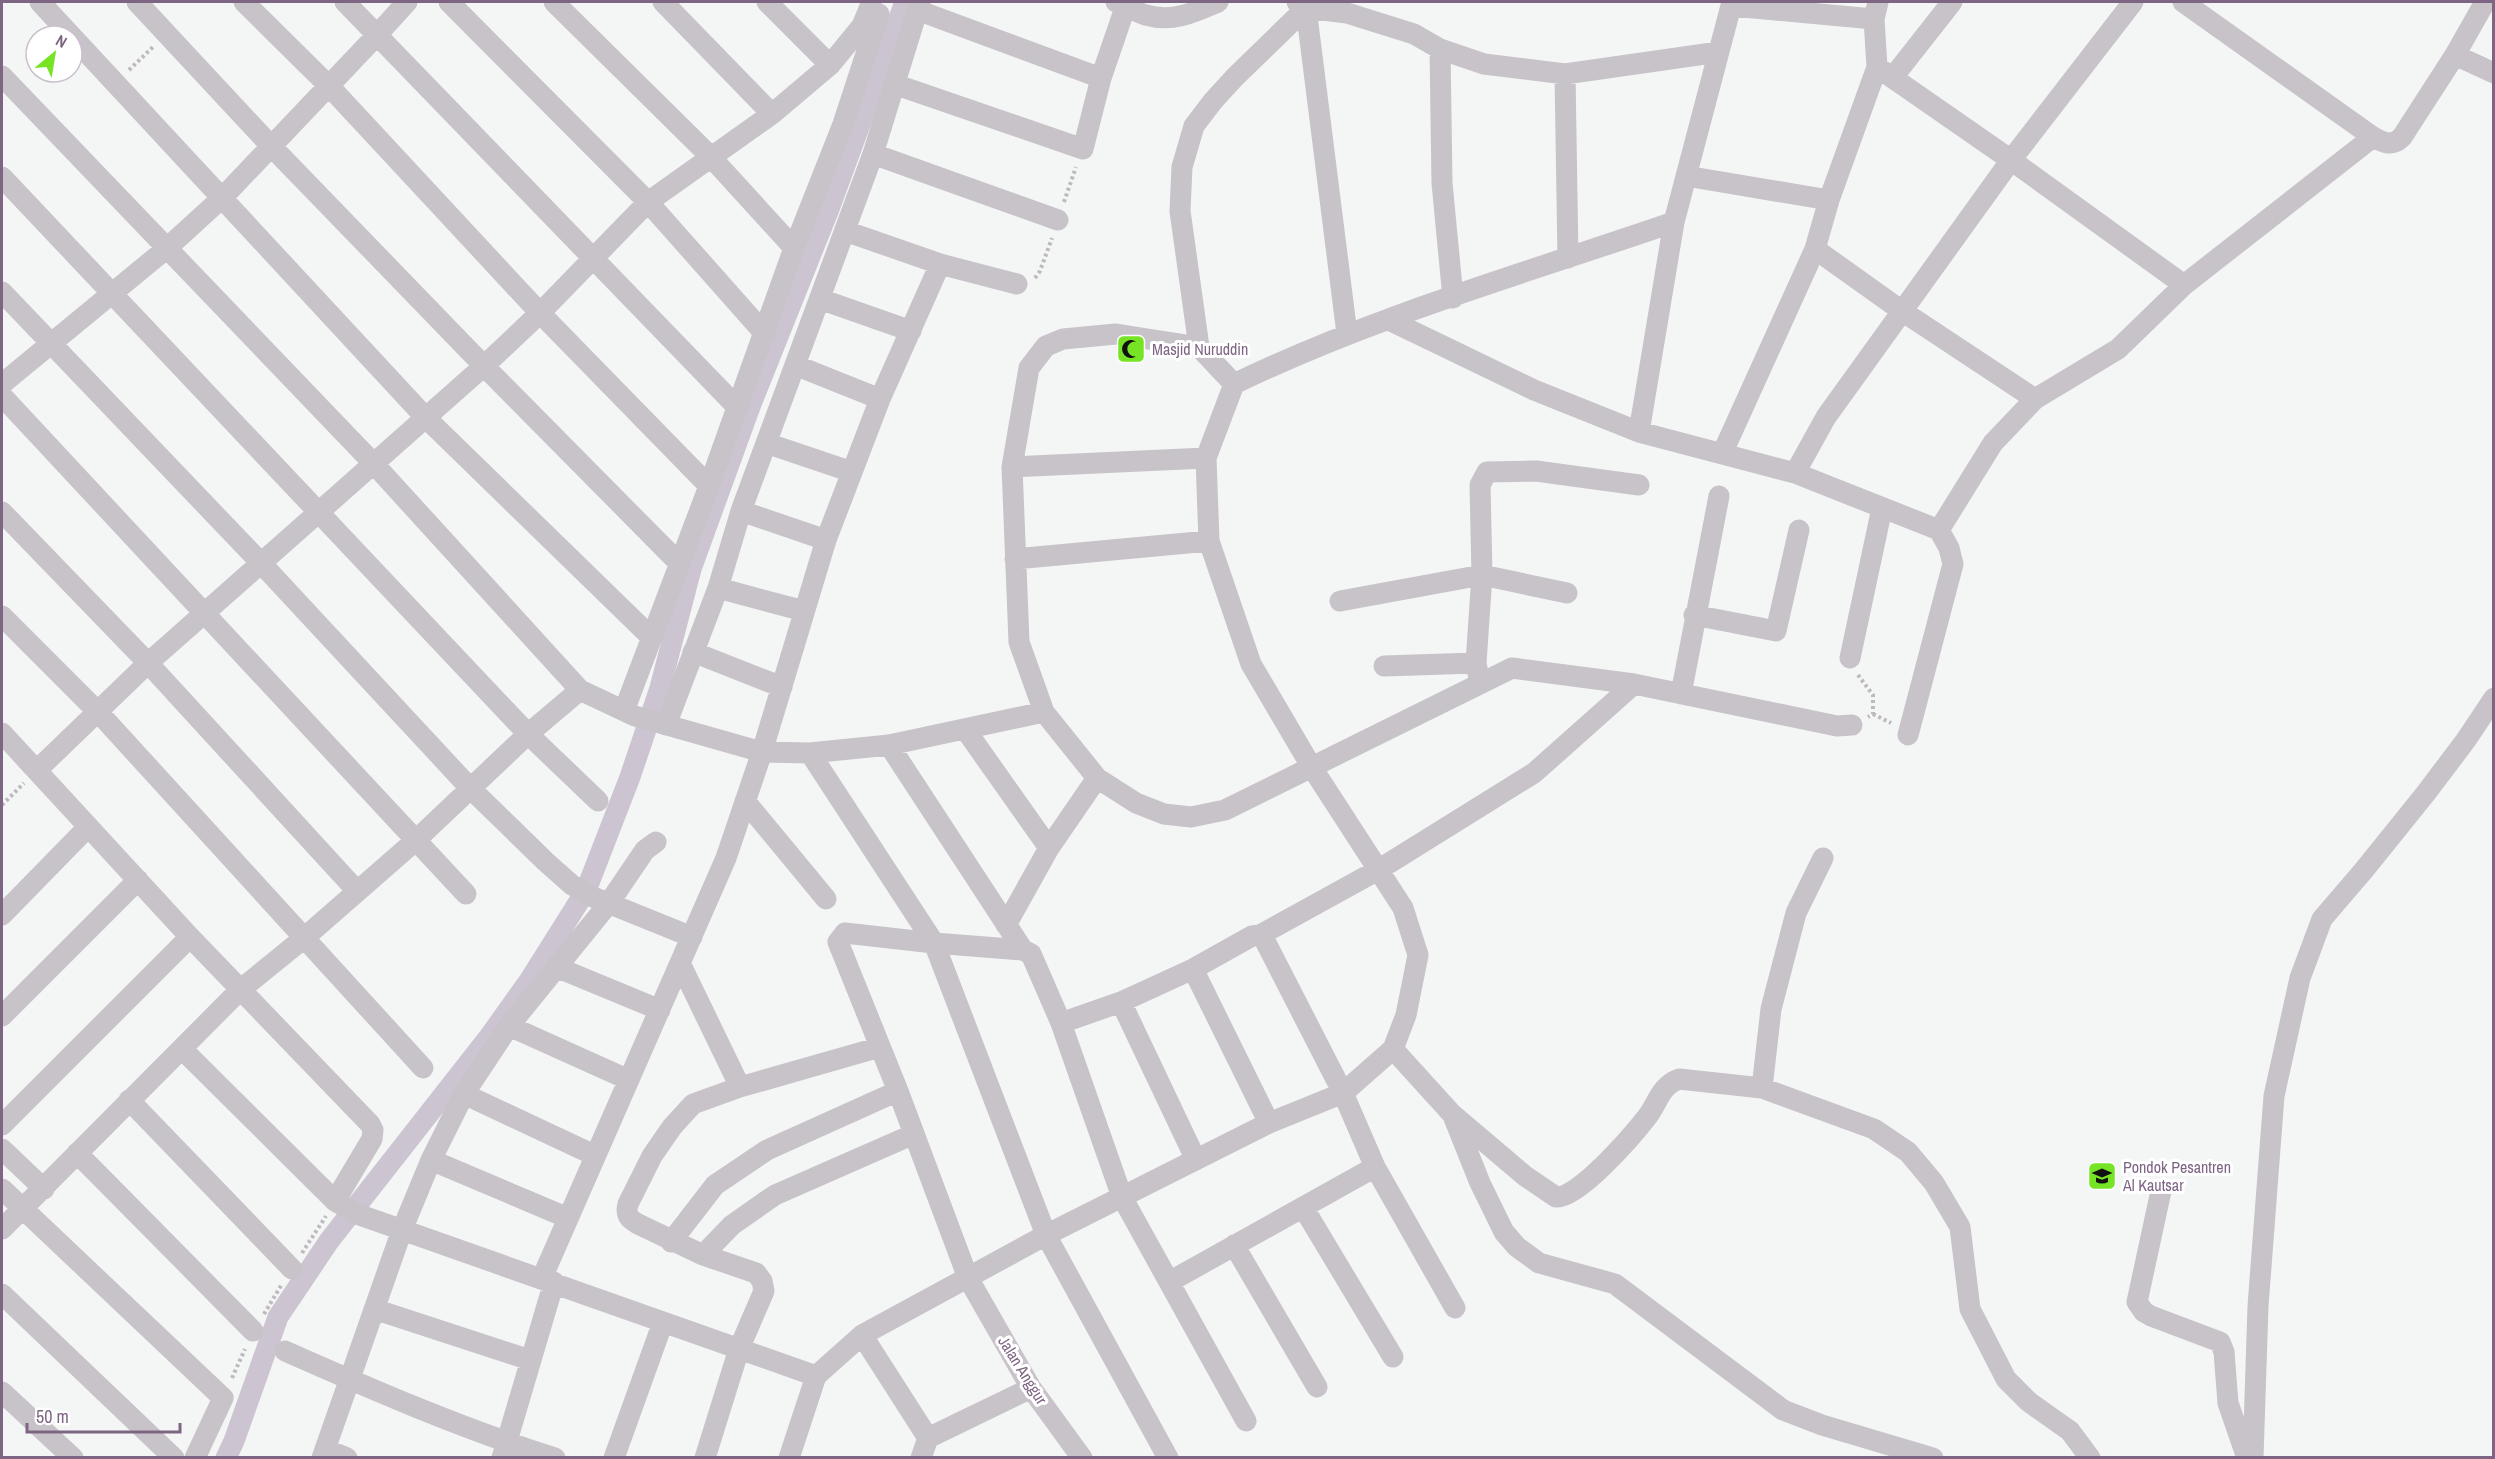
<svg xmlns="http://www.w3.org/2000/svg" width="2495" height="1459" font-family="'Archivo Narrow',sans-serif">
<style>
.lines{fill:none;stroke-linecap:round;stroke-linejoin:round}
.canal{stroke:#ccc4d1;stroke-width:21}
.path{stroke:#beb9bf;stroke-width:4;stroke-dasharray:3 3;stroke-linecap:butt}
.street{stroke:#c8c2c9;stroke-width:21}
.labels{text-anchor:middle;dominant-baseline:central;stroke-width:6;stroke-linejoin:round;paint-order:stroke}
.poi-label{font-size:16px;fill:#7e6584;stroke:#fff;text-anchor:start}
.street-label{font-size:16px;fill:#7e6584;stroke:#fff}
</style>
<rect width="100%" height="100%" fill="#f3f6f4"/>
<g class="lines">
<!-- canal -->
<path class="canal" d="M587,888l43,-111 30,-89 31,-119 60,-165 78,-195 76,-207
M226,1458l8,-17 44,-124 51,-76 160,-204 40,-56 51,-81"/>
<!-- path -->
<path class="path" d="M129,70l25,-24
M1064,202l12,-35
M1035,278l5,-7 12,-33
M1858,675l15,20v19l-5,3
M1873,714l18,9
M2,805l22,-22
M302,1253l24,-37
M264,1314l18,-30
M232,1378l13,-29"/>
<!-- street -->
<path class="street" d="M40,2l386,416 225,219
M137,2l134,144 213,220 195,197
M244,2l85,84 211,227 169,173
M345,2l393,406
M449,2l199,200 117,132
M554,2l156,154 84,92
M663,2l109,112
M767,2l63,63
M1116,2c10,3 19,10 30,13 27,8 49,-3 72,-13
M1297,2l9,6 41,5 67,21 26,15 44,15 81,10 154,-22
M2183,2l190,135c11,6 19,10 29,0l53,-82 39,18
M1732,6l142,13
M917,10l184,68
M1440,49l2,134 11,115
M2455,55l30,-53
M1877,67l134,93 173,125
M1565,74l3,184
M2,76l372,388 206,226 55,26 127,36 48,1 79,-8 155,-33
M1893,77l59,-75
M894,84l189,65 18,-71 26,-76
M873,154l185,66
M1686,176l143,24
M2,177l526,557 70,67
M845,231l95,33 77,20
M1815,249l87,62 133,88
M2,292l259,271 209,225 76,74 26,23 21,12 99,40
M820,299l91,32
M1389,320l145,70 105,42 156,41 144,57 54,-87 42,-44 83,-50 66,-64 189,-148
M1199,347l-83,-13 -53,5 -17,7 -17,22 -17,99 7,175 25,70 53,66 39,25 28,11 27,3 34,-7 287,-142 122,16 203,42 15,-1
M795,365l85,34
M2,384l164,-135 57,-52 154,-162 30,-33
M1234,384l-35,-37 -19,-136 2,-44 12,-41 19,-25 22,-24 71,-69 41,326
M2,396l464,498
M1639,432l35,-210
M766,443l86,29
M1722,454l93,-205 14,-49 48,-133 -3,-48 4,-17
M1012,467l194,-9
M1795,473l31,-56 185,-257 122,-158
M741,511l85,29
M2,512l146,151 209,228
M1015,559l194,-18
M718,588l86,23
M1340,601l142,-26 85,18
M1694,615l82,16 23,-101
M2,616l97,97 324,355
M693,652l89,35
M1850,658l32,-150
M1476,663l6,-88 -2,-90 7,-13 49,-1 103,14
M1384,666l92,-3 2,11
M1681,694l38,-198
M624,711l85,-225 85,-238 49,-124 36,-110
M666,725l52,-137 23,-77 132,-357 47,-152
M965,729l84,119
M2,733l188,204 180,187 3,6 -1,9 -37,62
M1908,735l45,-171 -4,-16 -10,-18
M889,745l134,205
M810,753l124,190 112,292 122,223
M37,770l111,-107 336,-297 56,-53 108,-111 124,-88 58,-49 32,-39 9,-22
M745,801l81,98
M2,915l86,-88
M1006,925l43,-77 48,-70
M1260,935l118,-65 156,-97 100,-89
M680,963l60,124
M556,967l104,43
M1193,969l76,154
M1121,1002l75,158
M2,1016l136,-136
M1061,1023l60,-21 72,-33 59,-33 8,-1 4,4 79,154 32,74 80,141
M509,1026l120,54
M182,1049l153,152 22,13 459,162
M1393,1049l59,65 73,62 31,21c22,2 77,-62 91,-80 11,-14 13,-31 32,-38l83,9 112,41 34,23 26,31 26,44 10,82 36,70 23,23 41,29 20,27
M1762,1088l9,-79 25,-96 27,-55
M464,1094l130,61
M129,1100l163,169
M1454,1118l26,65 24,49 13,15 22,16 76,21 168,126 39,15 111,33
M2,1125l188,-188
M2,1149l42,40
M77,1153l176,178
M431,1160l137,58
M2,1189l221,209 -28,60
M2161,1191l-24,111 7,10 7,4 69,26 4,10 4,51 19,55
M1303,1207l90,150
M2,1229l238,-239 64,-52 111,-97 113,-107 52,-44
M671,1242l44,-57 52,-35 131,-59
M1234,1245l83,142
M703,1255l29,-30 43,-30 139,-61
M542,1278l184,-420 36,-106 64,-212 54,-141 60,-135
M1169,1282l206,-115
M2,1294l172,164
M374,1309l156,51
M862,1335l66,103 -7,20
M285,1351c88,39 178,78 270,107
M2,1392l71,66
M928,1438l103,-50
M325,1449l22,9
M322,1458l80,-228 29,-70 33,-66 45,-68 100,-123 36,-53 11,-8
M502,1458l52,-176
M614,1458l49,-136
M705,1458l34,-109 25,-58 -2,-10 -6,-8 -53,-18 -65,-31c-9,-5 -13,-9 -10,-20l24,-48 20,-29 21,-23 47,-17 140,-40
M789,1458l27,-82 46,-41 184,-100 223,-112 74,-30 50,-44 13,-34 12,-60 -15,-47 -92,-142 -60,-102 -42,-123 -3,-83 28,-74c140,-68 292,-111 440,-162l58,-220
M1082,1458l-51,-70 -63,-110 -70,-187 -60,-149 7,-9 89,10 89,7 8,4 30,69 61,174 124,224
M2253,1458l5,-152 16,-210 26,-118 22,-59 42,-49 62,-77 40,-53 28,-42"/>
</g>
<!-- icons -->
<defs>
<g id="mosque-square" transform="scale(1.5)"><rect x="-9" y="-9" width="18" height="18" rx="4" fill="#76e425" stroke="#fff"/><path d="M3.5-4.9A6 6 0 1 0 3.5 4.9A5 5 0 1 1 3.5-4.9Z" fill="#111"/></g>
<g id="university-square" transform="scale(1.5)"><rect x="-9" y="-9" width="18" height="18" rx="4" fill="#76e425" stroke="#fff"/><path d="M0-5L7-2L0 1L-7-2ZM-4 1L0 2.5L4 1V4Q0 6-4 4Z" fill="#111"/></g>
</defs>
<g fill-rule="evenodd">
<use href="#mosque-square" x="1131" y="349"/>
<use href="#university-square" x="2102" y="1176"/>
</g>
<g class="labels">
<!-- poi labels -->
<g class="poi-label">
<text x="1152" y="349">Masjid Nuruddin</text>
<text x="2123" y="1167">Pondok Pesantren<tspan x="2123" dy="18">Al Kautsar</tspan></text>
</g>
<!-- street labels -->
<g class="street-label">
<text transform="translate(1023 1370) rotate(58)">Jalan Anggur</text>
</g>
</g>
<!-- border -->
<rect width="2495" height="1459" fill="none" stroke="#7e6584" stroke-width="6"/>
<!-- north arrow -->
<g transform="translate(54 54) rotate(30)"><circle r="28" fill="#ffffff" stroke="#cbc1ce" stroke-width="1.5"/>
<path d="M0-4.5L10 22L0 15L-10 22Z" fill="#76e425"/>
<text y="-9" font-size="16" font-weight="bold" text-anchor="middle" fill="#7e6584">N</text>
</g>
<!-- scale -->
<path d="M27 1423v9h153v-9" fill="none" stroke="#7e6584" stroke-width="3"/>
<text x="36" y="1423" font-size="18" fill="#7e6584" stroke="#ffffff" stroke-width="4.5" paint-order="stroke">50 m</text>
</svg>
